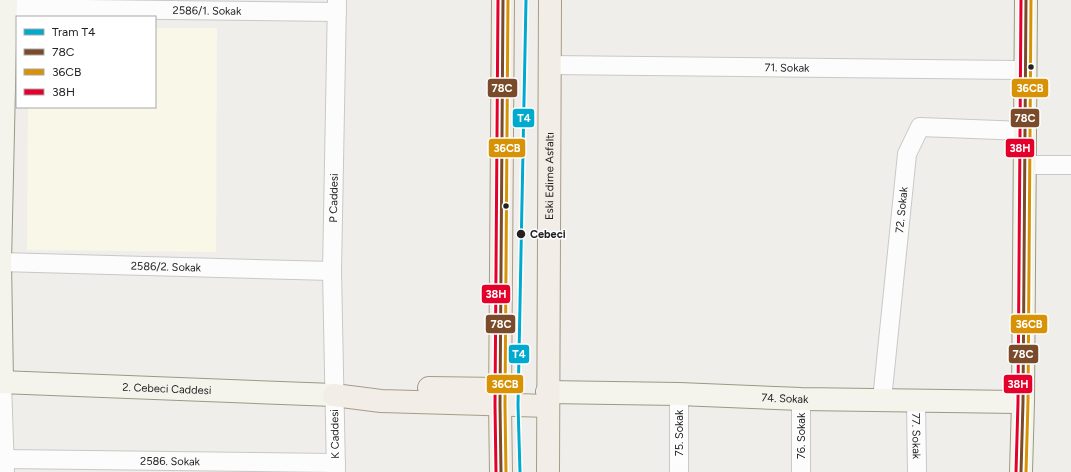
<svg xmlns="http://www.w3.org/2000/svg" width="1071" height="472" font-family="Figtree,sans-serif">
<style>
.education{fill:#f8f7e8}
.lines{fill:none;stroke-linecap:round;stroke-linejoin:round}
.street-casing{stroke:#c9c8c7;stroke-width:20}
.secondary-casing{stroke:#999a82;stroke-width:24}
.primary-casing{stroke:#a79c86;stroke-width:24}
.street{stroke:#fdfcfc;stroke-width:18}
.secondary{stroke:#f4f4ed;stroke-width:22}
.primary{stroke:#f3ede7;stroke-width:22}
.bus-1-casing{stroke:#fff;stroke-width:6}
.bus-2-casing{stroke:#fff;stroke-width:6}
.bus-3-casing{stroke:#fff;stroke-width:6}
.bus-1{stroke:#7a4b2a;stroke-width:3}
.bus-2{stroke:#d79205;stroke-width:3}
.bus-3{stroke:#e4002b;stroke-width:3}
.tram-1-casing{stroke:#fff;stroke-width:6}
.tram-1{stroke:#00a9ce;stroke-width:3}
.bus-dot{fill:#222;stroke:#fff;stroke-width:1.5}
.labels{text-anchor:middle;dominant-baseline:central;stroke-width:3;stroke-linejoin:round;paint-order:stroke}
.street-label{font-size:11px;fill:#222;stroke:#fff}
.stop-label{font-size:11px;font-weight:bold;fill:#222;stroke:#fff;text-anchor:start}
.line-badge{stroke:#fff;stroke-width:1.5}
.badge-label{font-size:11px;text-anchor:middle;font-weight:bold;fill:#fff}
</style>
<rect width="100%" height="100%" fill="#f0eeeb"/>
<!-- education -->
<path class="education" d="M155,28h62l-1,224 -189,-2 1,-143h127z"/>
<g class="lines">
<!-- street casing -->
<g class="street-casing">
<g id="street">
<path id="s1" d="M0,8l337,4"/>
<path id="s2" d="M549,65l476,5"/>
<path d="M1024,165h47"/>
<path id="s3" d="M0,262l332,9"/>
<path d="M2,382l3,90"/>
<path d="M801,399v73"/>
<path id="s4" d="M882,400l25,-246 13,-27 105,4"/>
<path id="s5" d="M916,401l1,71"/>
<path id="s6" d="M4,459l332,4"/>
<path id="s7" d="M336,472l-4,-201 5,-271"/>
<path d="M679,472v-78"/>
</g>
</g>
<!-- secondary casing -->
<g class="secondary-casing">
<g id="secondary">
<path id="s8" d="M0,382l334,13"/>
<path d="M2,382l-2,-120 6,-262"/>
<path id="s9" d="M547,392l132,2 122,5 222,3"/>
<path d="M1021,472l2,-70 3,-402"/>
</g>
</g>
<!-- primary casing -->
<g class="primary-casing">
<g id="primary">
<path d="M429,388l71,1"/>
<path d="M334,395l47,6 167,5"/>
<path d="M501,472l-1,-67 3,-405"/>
<path id="s10" d="M548,472l2,-472"/>
</g>
</g>
<!-- street -->
<use href="#street" class="street"/>
<!-- secondary -->
<use href="#secondary" class="secondary"/>
<!-- primary -->
<use href="#primary" class="primary"/>
<!-- bus-1 casing -->
<g class="bus-1-casing">
<path id="bus-1" d="M501,472l-1,-67 3,-405
M1021,472l2,-70 3,-402"/>
</g>
<!-- bus-2 casing -->
<g class="bus-2-casing">
<path id="bus-2" d="M506,472l-1,-67 3,-405
M1026,472l2,-70 3,-402"/>
</g>
<!-- bus-3 casing -->
<g class="bus-3-casing">
<path id="bus-3" d="M496,472l-1,-67 3,-405
M1016,472l2,-70 3,-402"/>
</g>
<!-- bus-1 -->
<use href="#bus-1" class="bus-1"/>
<!-- bus-2 -->
<use href="#bus-2" class="bus-2"/>
<!-- bus-3 -->
<use href="#bus-3" class="bus-3"/>
<!-- tram-1 casing -->
<g class="tram-1-casing">
<path id="tram-1" d="M520,472l-2,-67 8,-405"/>
</g>
<!-- tram-1 -->
<use href="#tram-1" class="tram-1"/>
</g>
<!-- markers -->
<g class="bus-dot">
<circle cx="1031" cy="67" r="3.5"/>
<circle cx="506" cy="206" r="3.5"/>
<circle cx="521" cy="234" r="5"/>
</g>
<g class="labels">
<!-- street labels -->
<g class="street-label">
<text stroke="none"><textPath href="#s1" startOffset="207">2586/1. Sokak</textPath></text>
<text stroke="none"><textPath href="#s2" startOffset="238">71. Sokak</textPath></text>
<text stroke="none"><textPath href="#s10" startOffset="296">Eski Edirne Asfaltı</textPath></text>
<text stroke="none"><textPath href="#s7" startOffset="274">P Caddesi</textPath></text>
<text stroke="none"><textPath href="#s4" startOffset="191">72. Sokak</textPath></text>
<text stroke="none"><textPath href="#s3" startOffset="166">2586/2. Sokak</textPath></text>
<text stroke="none"><textPath href="#s8" startOffset="167">2. Cebeci Caddesi</textPath></text>
<text stroke="none"><textPath href="#s9" startOffset="238">74. Sokak</textPath></text>
<text transform="translate(679 433) rotate(-90)">75. Sokak</text>
<text transform="translate(335 434) rotate(-91)">K Caddesi</text>
<text transform="translate(801 436) rotate(-90)">76. Sokak</text>
<text stroke="none"><textPath href="#s5" startOffset="35">77. Sokak</textPath></text>
<text stroke="none"><textPath href="#s6" startOffset="166">2586. Sokak</textPath></text>
</g>
<!-- stop labels -->
<g class="stop-label">
<text x="530" y="234">Cebeci</text>
</g>
</g>
<g class="line-badge">
<rect x="487" y="78" width="31" height="20" rx="4" fill="#7a4b2a"/>
<rect x="1011" y="78" width="38" height="20" rx="4" fill="#d79205"/>
<rect x="512" y="108" width="23" height="20" rx="4" fill="#00a9ce"/>
<rect x="1010" y="108" width="30" height="20" rx="4" fill="#7a4b2a"/>
<rect x="488" y="138" width="38" height="20" rx="4" fill="#d79205"/>
<rect x="1005" y="138" width="30" height="20" rx="4" fill="#e4002b"/>
<rect x="481" y="284" width="30" height="20" rx="4" fill="#e4002b"/>
<rect x="485" y="314" width="31" height="20" rx="4" fill="#7a4b2a"/>
<rect x="1010" y="314" width="38" height="20" rx="4" fill="#d79205"/>
<rect x="508" y="344" width="22" height="20" rx="4" fill="#00a9ce"/>
<rect x="1008" y="344" width="31" height="20" rx="4" fill="#7a4b2a"/>
<rect x="486" y="374" width="38" height="20" rx="4" fill="#d79205"/>
<rect x="1003" y="374" width="30" height="20" rx="4" fill="#e4002b"/>
</g>
<g class="badge-label">
<text x="502" y="92">78C</text>
<text x="1030" y="92">36CB</text>
<text x="524" y="122">T4</text>
<text x="1025" y="122">78C</text>
<text x="507" y="152">36CB</text>
<text x="1020" y="152">38H</text>
<text x="496" y="298">38H</text>
<text x="501" y="328">78C</text>
<text x="1029" y="328">36CB</text>
<text x="519" y="358">T4</text>
<text x="1023" y="358">78C</text>
<text x="505" y="388">36CB</text>
<text x="1018" y="388">38H</text>
</g>
<!-- legend -->
<rect x="16" y="16" width="140" height="92" fill="#ffffff" stroke="#a7a7a7"/>
<rect x="24" y="29" width="20" height="6" fill="#00a9ce" stroke="#a7a7a7"/>
<text x="52" y="36" font-size="12" fill="#222222">Tram T4</text>
<rect x="24" y="49" width="20" height="6" fill="#7a4b2a" stroke="#a7a7a7"/>
<text x="52" y="56" font-size="12" fill="#222222">78C</text>
<rect x="24" y="69" width="20" height="6" fill="#d79205" stroke="#a7a7a7"/>
<text x="52" y="76" font-size="12" fill="#222222">36CB</text>
<rect x="24" y="89" width="20" height="6" fill="#e4002b" stroke="#a7a7a7"/>
<text x="52" y="96" font-size="12" fill="#222222">38H</text>
</svg>
